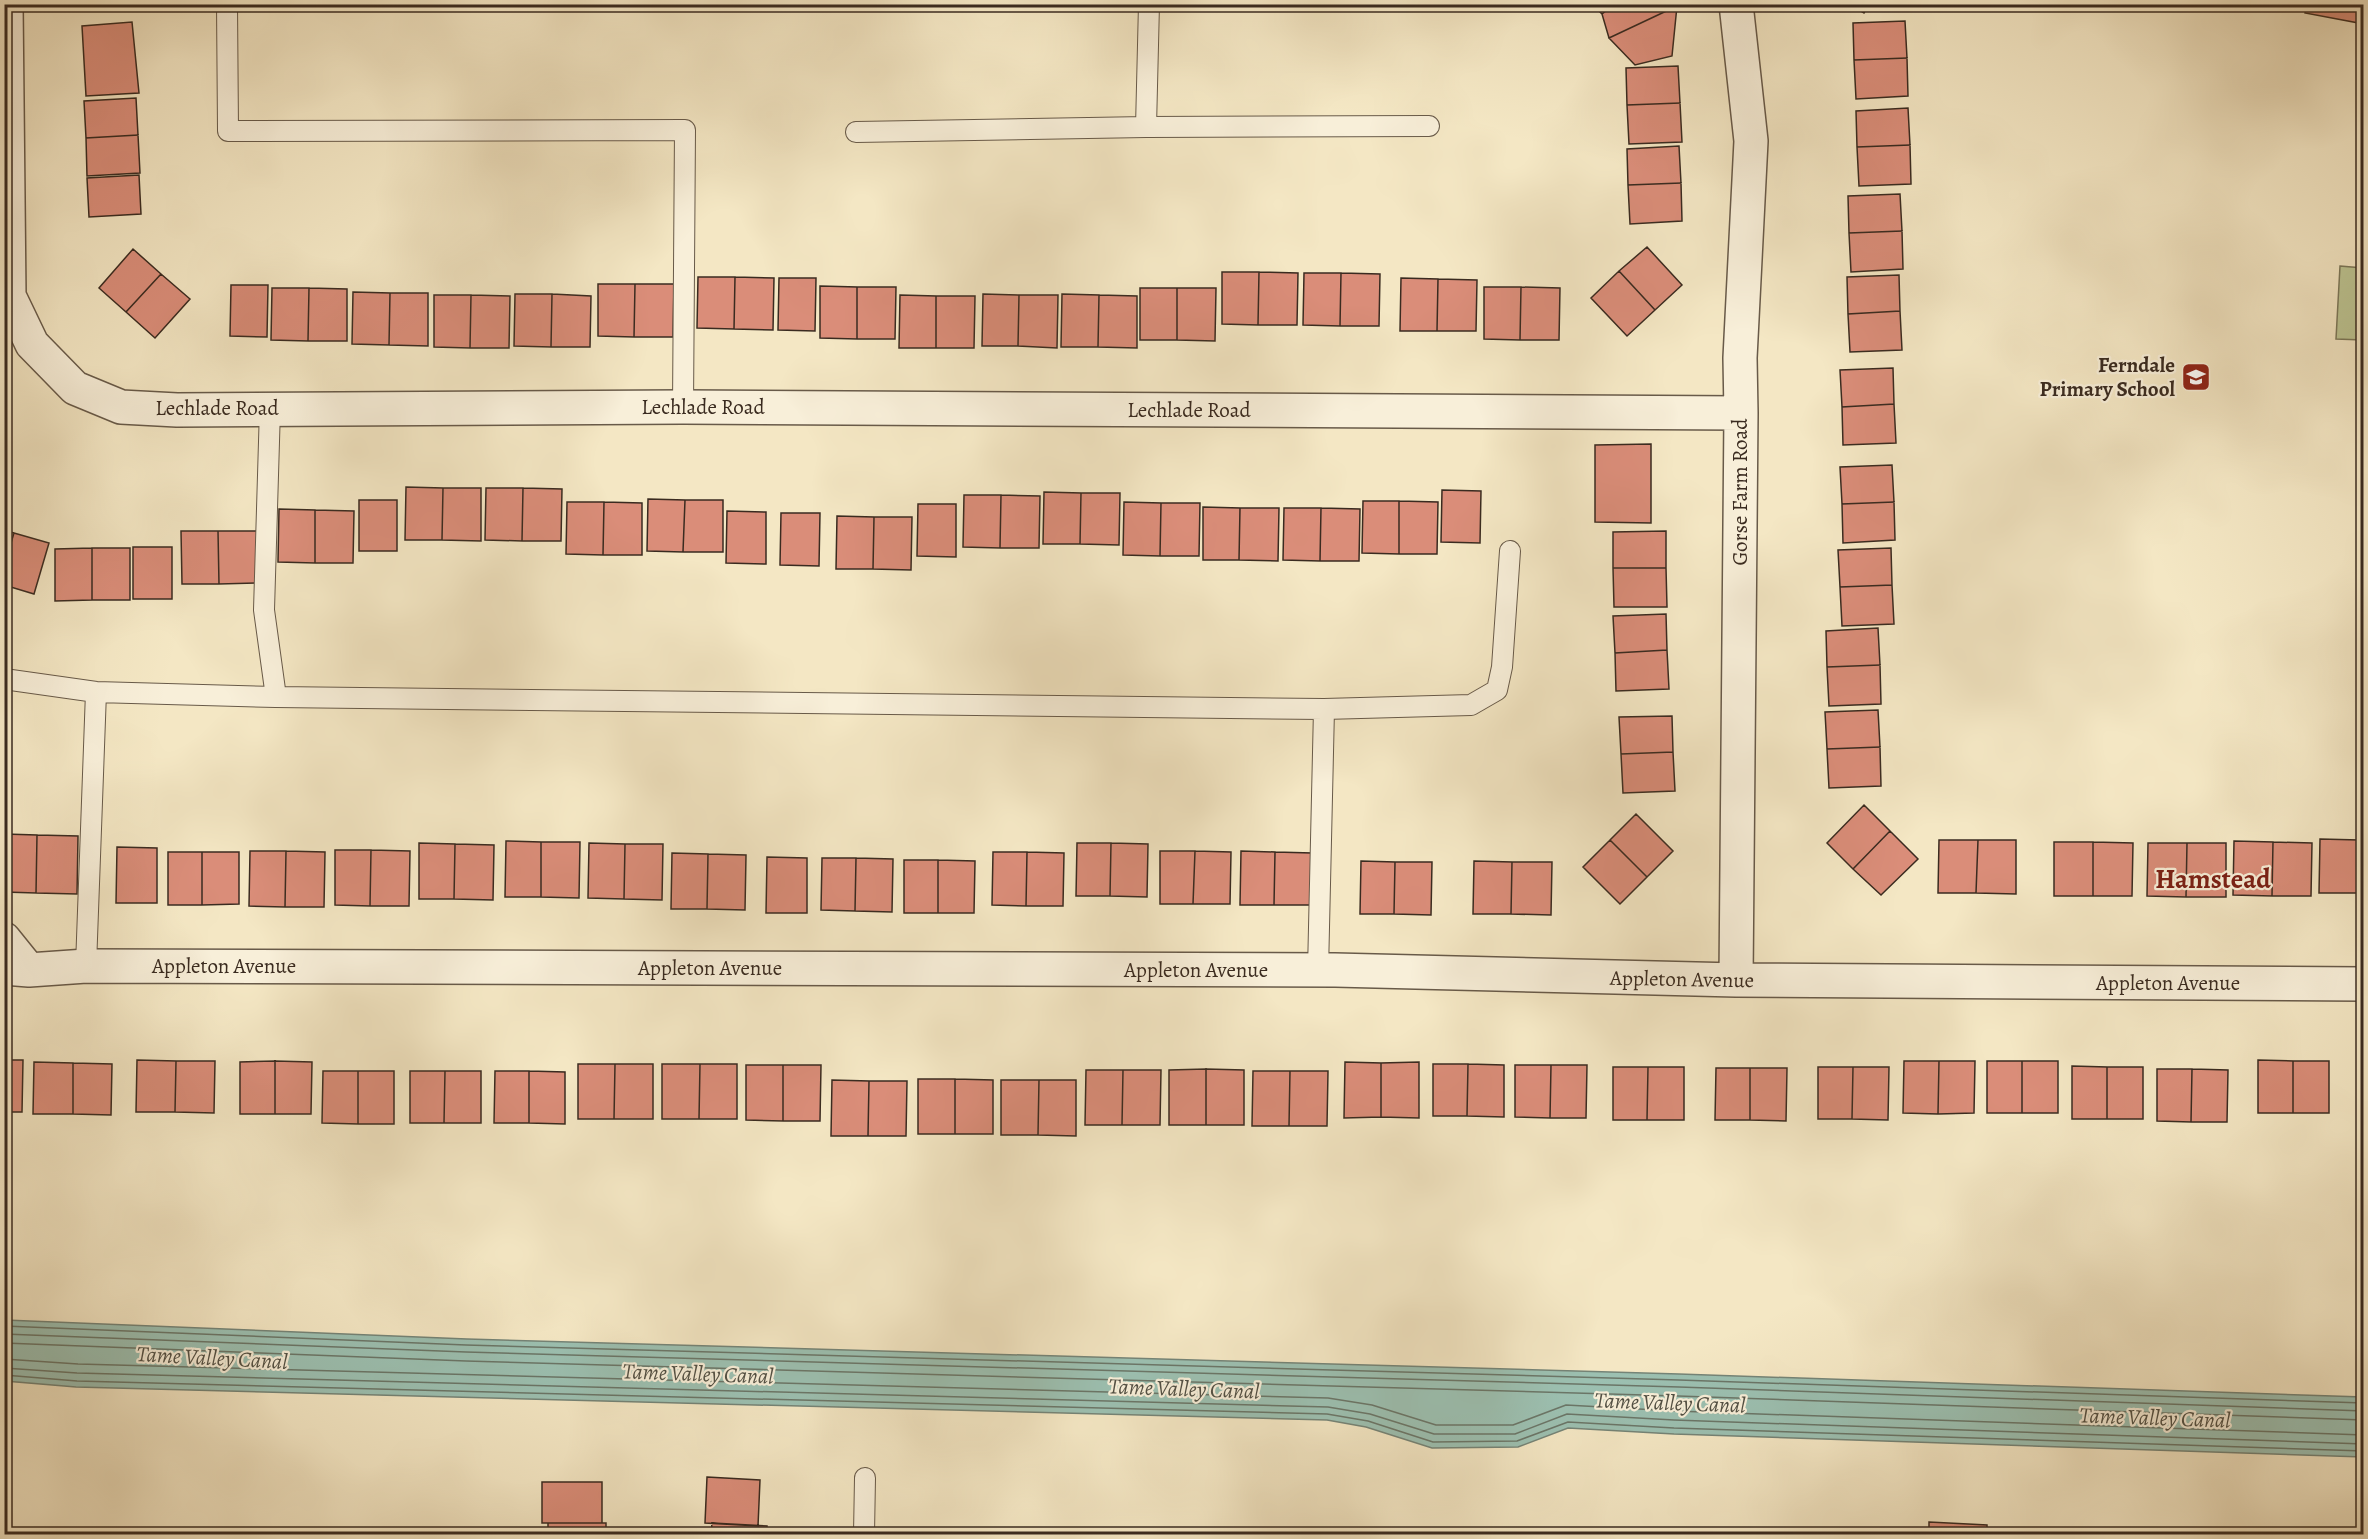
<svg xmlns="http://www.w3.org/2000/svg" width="2368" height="1539" font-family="Alegreya,serif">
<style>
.green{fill:#bdc593;stroke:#7c785a;stroke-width:1.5}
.water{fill:#9cc0b1;stroke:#758477;stroke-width:1.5}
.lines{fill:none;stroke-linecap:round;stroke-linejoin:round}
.shore{stroke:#6b7668;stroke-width:1.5}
.building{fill:#da8d79;stroke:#3a2b20;stroke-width:1.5}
.lane-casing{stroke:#685a49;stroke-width:22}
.street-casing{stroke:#685a49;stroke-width:36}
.lane{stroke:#f8efd9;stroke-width:20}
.street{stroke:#f8efd9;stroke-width:33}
.labels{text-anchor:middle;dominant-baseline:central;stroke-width:4.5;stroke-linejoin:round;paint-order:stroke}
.poi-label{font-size:21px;font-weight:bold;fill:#3a2b20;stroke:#f8efd9;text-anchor:end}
.street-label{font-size:21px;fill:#3a2b20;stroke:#f8efd9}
.water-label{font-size:22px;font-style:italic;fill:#525044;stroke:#f8efd9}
.district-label{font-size:27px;font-weight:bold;fill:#7a1f14;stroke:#f8efd9}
</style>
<rect width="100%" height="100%" fill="#f4e7c4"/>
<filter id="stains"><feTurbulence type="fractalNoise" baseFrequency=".00333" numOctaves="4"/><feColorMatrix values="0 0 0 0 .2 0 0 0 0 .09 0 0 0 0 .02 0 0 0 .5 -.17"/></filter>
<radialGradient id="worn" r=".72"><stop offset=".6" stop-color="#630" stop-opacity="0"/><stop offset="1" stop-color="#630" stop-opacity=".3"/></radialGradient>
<!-- green -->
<path class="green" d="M2340,266l23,2v72l-27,-1z"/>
<!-- water -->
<path class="water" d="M5,1320l462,19 1212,35 684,23v60l-689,-23 -106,-6 -50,19 -86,1 -66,-21 -39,-7 -1251,-33 -71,-6z"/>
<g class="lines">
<!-- shore -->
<path class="shore" d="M4,1326l462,19 1213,35 685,23
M4,1334l462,18 1213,35 685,24
M4,1343l462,18 1212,35 686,24
M4,1359l74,5 1250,34 44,7 64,20h77l53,-20 109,6 689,24
M4,1368l73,5 1251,34 42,7 64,20h81l52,-20 107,6 690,24
M4,1375l73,6 1250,33 41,7 65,21 84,-1 51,-19 106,6 690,23"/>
</g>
<!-- building -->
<path class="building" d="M1592,4h22l-12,10z
M1614,4h63v2l-68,32 -7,-24z
M1849,4h20l-5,9z
M2307,4h57v20l-59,-11z
M1677,6l-5,50 -37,9 -26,-27z
M1905,21l2,37 -53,2 -1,-37z
M132,22l7,71 -53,3 -4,-70z
M1907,58l1,38 -52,3 -2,-39z
M1678,66l2,37 -53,2 -1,-37z
M136,98l2,37 -52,3 -2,-37z
M1680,103l2,39 -53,2 -2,-39z
M1908,108l2,37 -53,2 -1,-36z
M138,135l2,38 -53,3 -1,-38z
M1910,145l1,39 -52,2 -2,-39z
M1679,146l2,37 -53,2 -1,-36z
M139,175l2,39 -52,3 -2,-39z
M1681,183l1,38 -52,3 -2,-39z
M1900,194l2,37 -53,2 -1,-37z
M1902,231l1,38 -52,3 -2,-39z
M1647,247l35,38 -27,25 -36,-39z
M133,249l28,25 -35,38 -27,-24z
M1619,271l36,39 -28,26 -36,-38z
M1222,272h37l-1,53 -36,-1z
M1259,272l39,1 -1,52h-39z
M1304,273h37l-1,53 -37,-1z
M1341,273l39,1 -1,52h-39z
M161,274l29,25 -35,39 -29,-26z
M1899,275l1,36 -52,3 -1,-37z
M698,277h37l-1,52 -37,-1z
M735,277l39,1 -1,52 -39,-1z
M779,278h37l-1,53 -37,-1z
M1401,278l37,1 -1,52h-37z
M1438,279l39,1 -1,51h-39z
M598,284h37l-1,53 -36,-1z
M635,284h39l-1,53h-39z
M231,285h37l-1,52 -37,-1z
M820,286l37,1v52l-37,-1z
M857,287h39l-1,52h-38z
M1484,287h37l-1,53 -36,-1z
M1521,287l39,1 -1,52h-39z
M272,288h37l-1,53 -37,-1z
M309,288l38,1v52h-39z
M1140,288h37v52h-37z
M1177,288h39l-1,53 -38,-1z
M353,292l37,1 -1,52 -37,-1z
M390,293h38v53l-39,-1z
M515,294h37l-1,53 -37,-1z
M552,294l39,2 -1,51h-39z
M983,294l36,1 -1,51h-36z
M1062,294l37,1 -1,52h-37z
M434,295h37l-1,53 -36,-1z
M471,295l39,1 -1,52h-39z
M900,295l36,1v52h-37z
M1019,295h39l-1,53 -39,-2z
M1099,295l38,1v52l-39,-1z
M936,296h39l-1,52h-38z
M1900,311l2,39 -52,2 -2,-38z
M1893,368l1,36 -52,3 -2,-37z
M1894,404l2,39 -53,2 -1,-38z
M1651,444v79l-56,-1v-77z
M1892,465l2,37 -52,2 -2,-37z
M406,487l37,1 -1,52h-37z
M443,488h38v53l-39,-1z
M486,488h37l-1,53 -37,-1z
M523,488l39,1 -1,52h-39z
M1442,490l39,1 -1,52 -39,-1z
M1044,492l37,1 -1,51h-37z
M1081,493h39l-1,52 -39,-1z
M964,495h37l-1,53 -37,-1z
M1001,495l39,1 -1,52h-39z
M648,499l37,1 -2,52 -36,-1z
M359,500h38v51h-38z
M685,500h38v52h-40z
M1363,501h36v53l-37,-1z
M1399,501l39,1 -1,52h-38z
M567,502h37l-1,53 -37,-1z
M604,502l38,1v52h-39z
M1124,502l37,1 -1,53 -37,-1z
M1894,502l1,38 -52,3 -1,-39z
M1161,503h39l-1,53h-39z
M918,504h38v53l-39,-1z
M1203,507l37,1 -1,52h-36z
M1240,508h39l-1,53 -39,-1z
M1284,508h37l-1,53 -37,-1z
M1321,508l39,1 -1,52h-39z
M279,509l36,1v53l-37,-1z
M315,510l39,1 -1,52h-38z
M727,511l39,1v52l-40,-1z
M781,513h39l-1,53 -39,-1z
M837,516l37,1 -1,52h-37z
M874,517h38l-1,53 -38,-1z
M4,530l10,3 -10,33z
M181,531h37l1,53h-37z
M218,531h39l1,52 -39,1z
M1666,531v37h-53v-36z
M14,533l35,10 -15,51 -30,-9v-19z
M133,547h39v52h-39z
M92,548v52l-37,1v-52z
M92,548h38v52h-38z
M1891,548l1,37 -52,2 -2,-37z
M1613,568h53l1,39h-53z
M1892,585l2,39 -52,2 -2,-39z
M1666,614l1,36 -52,3 -2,-37z
M1878,628l2,37 -53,2 -1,-36z
M1667,650l2,39 -53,2 -1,-38z
M1880,665l1,39 -52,2 -2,-39z
M1878,710l2,37 -53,2 -2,-37z
M1672,716l1,36 -52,2 -2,-37z
M1880,747l1,39 -52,2 -2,-39z
M1673,752l2,39 -52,2 -2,-39z
M1864,805l26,26 -37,38 -26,-26z
M1636,814l37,37 -26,26 -37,-37z
M1890,831l28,28 -37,36 -28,-26z
M4,834l33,1 -1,58 -32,-1z
M37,835l41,1 -1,58 -41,-1z
M2320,839l39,1 -1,53h-39z
M1610,840l37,37 -27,27 -37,-37z
M1939,840h39l-2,53h-38z
M1978,840h38v54l-40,-1z
M2359,840h5v53h-6z
M506,841l35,1v55h-36z
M2234,841l39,1 -1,54 -39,-1z
M541,842h39l-1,56 -38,-1z
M2054,842h39v54h-39z
M2093,842l40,1 -1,53h-39z
M2273,842l39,1 -1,53h-39z
M419,843l36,1 -1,55h-35z
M589,843l36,1 -1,55 -36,-1z
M1077,843h34l-1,53h-34z
M1111,843l37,1 -1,53 -37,-1z
M2148,843h39l-1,54 -39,-1z
M2187,843h39v54h-40z
M455,844l39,1 -1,55 -39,-1z
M625,844h38l-1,56 -38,-1z
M117,847l40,1v55h-41z
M335,850h36l-1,56 -35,-1z
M371,850l39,1 -1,55h-39z
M250,851h36l-1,56 -36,-1z
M286,851l39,1 -1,55h-39z
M1160,851h35l-2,53h-33z
M1195,851l36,1 -1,52h-37z
M1241,851l34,1 -1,53h-34z
M168,852h34v53h-34z
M202,852h37v52l-37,1z
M993,852h34l-1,54 -34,-1z
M1027,852l37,1 -1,53h-37z
M1275,852l37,1 -1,52h-37z
M672,853l36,1 -1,55h-36z
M708,854l38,1 -1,55 -38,-1z
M767,857l40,1v55h-41z
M822,858h34l-1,53 -34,-1z
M856,858l37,1 -1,53 -37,-1z
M904,860h34v53h-34z
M938,860l37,1 -1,52h-36z
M1361,861l34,1 -1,52h-34z
M1474,861l38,1 -1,52h-38z
M1395,862h37l-1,53 -37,-1z
M1512,862h40l-1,53 -40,-1z
M4,1060h19l-1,52h-18z
M137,1060l39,1 -1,51h-39z
M2258,1060l35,1v52h-35z
M176,1061h39l-1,52 -39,-1z
M275,1061v53h-35v-52z
M275,1061l37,1 -1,52h-36z
M1904,1061h35l-1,53 -35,-1z
M1939,1061h36l-1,52 -36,1z
M1987,1061h35v52h-35z
M2022,1061h36v52h-36z
M2293,1061h36v52h-36z
M34,1062l39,1v51h-40z
M1345,1062l36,1v54l-37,1z
M1419,1062v56l-38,-1v-54z
M73,1063l39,1 -1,51 -38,-1z
M578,1064h37l-1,55h-36z
M615,1064h38v55h-39z
M662,1064h38l-1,55h-37z
M700,1064h37v55h-38z
M1433,1064h35l-1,52h-34z
M1468,1064l36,1v52l-37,-1z
M746,1065h37v56l-37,-1z
M783,1065h38l-1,56h-37z
M1515,1065h36l-1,53 -35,-1z
M1551,1065h36l-1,53h-36z
M2072,1066l35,1v52h-35z
M1613,1067h35l-1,53h-34z
M1648,1067h36v53h-37z
M1818,1067h35l-1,52h-34z
M1853,1067h36l-1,53 -36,-1z
M2107,1067h36v52h-36z
M1716,1068h34v52h-35z
M1750,1068h37l-1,53 -36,-1z
M1206,1069l38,1v55h-38z
M1206,1069v56h-37v-55z
M2157,1069h35l-1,53 -34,-1z
M2192,1069l36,1 -1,52h-36z
M1086,1070h37l-1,55h-37z
M1123,1070h38l-1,55h-38z
M323,1071h35v53l-36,-1z
M358,1071h36v53h-36z
M410,1071h35l-1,52h-34z
M445,1071h36v52h-37z
M495,1071h34v52h-35z
M529,1071l36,1v52l-36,-1z
M1253,1071h37l-1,55h-37z
M1290,1071h38l-1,55h-38z
M918,1079h37v55h-37z
M955,1079l38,1v54h-38z
M832,1080l37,1 -1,55h-37z
M1001,1080h38l-1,55h-37z
M1039,1080h37v56l-38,-1z
M869,1081h38l-1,55h-38z
M707,1477l53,3 -2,46 -53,-3z
M542,1482h60v41h-60z
M1929,1522l58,3v9h-58z
M548,1523h58v11h-58z
M712,1523l55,3v8h-56z"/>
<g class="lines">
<!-- lane casing -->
<g class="lane-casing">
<path id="lane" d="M227,4l1,127 457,-1 -2,277
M1146,127l3,-123
M856,132l290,-5 283,-1
M270,408l-6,202 12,87
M4,679l92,13 180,5 1048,12 -6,262
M1324,709l147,-4 26,-15 5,-23 8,-116
M86,966l10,-274
M864,1534l1,-56"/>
</g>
<!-- street casing -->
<g class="street-casing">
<path id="street" d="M6,4l3,292 23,48 43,44 46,19 56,3 506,-3 1058,6
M1736,4l15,137 -11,217 1,55 -5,567
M4,939l25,31
M4,968l25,2 57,-4 1249,4 401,10 628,4"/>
</g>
<!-- lane -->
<use href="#lane" class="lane"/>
<!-- street -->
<use href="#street" class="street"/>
</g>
<!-- icons -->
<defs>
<g id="school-square" transform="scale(1.5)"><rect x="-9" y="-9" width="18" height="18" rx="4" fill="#8f2418" stroke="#f8efd9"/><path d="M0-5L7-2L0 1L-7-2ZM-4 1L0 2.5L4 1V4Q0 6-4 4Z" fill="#fff"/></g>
</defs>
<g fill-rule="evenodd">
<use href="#school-square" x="2196" y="377"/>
</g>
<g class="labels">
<!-- poi labels -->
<g class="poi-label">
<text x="2175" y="365">Ferndale<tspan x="2175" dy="24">Primary School</tspan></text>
</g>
<!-- street labels -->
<g class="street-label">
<text x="703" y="407">Lechlade Road</text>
<text x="217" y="408">Lechlade Road</text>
<text x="1189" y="410">Lechlade Road</text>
<text transform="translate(1740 492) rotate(-90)">Gorse Farm Road</text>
<text x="224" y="966">Appleton Avenue</text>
<text x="710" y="968">Appleton Avenue</text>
<text x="1196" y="970">Appleton Avenue</text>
<text transform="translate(1682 979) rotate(1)">Appleton Avenue</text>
<text x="2168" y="983">Appleton Avenue</text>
</g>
<!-- water labels -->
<g class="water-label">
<text transform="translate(212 1358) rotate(3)">Tame Valley Canal</text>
<text transform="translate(698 1374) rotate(2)">Tame Valley Canal</text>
<text transform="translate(1184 1389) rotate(2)">Tame Valley Canal</text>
<text transform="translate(1670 1403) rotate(2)">Tame Valley Canal</text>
<text transform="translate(2155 1418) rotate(2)">Tame Valley Canal</text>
</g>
<!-- district labels -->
<g class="district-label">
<text x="2213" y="879">Hamstead</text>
</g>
</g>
<!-- margin -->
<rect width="2368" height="1539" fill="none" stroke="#f4e7c4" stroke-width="24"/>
<rect x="6" y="6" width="2356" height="1527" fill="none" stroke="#3a2b20" stroke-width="3"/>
<rect x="12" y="12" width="2344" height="1515" fill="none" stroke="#3a2b20" stroke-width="1.5"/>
<rect width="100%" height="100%" filter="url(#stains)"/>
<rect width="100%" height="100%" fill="url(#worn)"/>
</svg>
